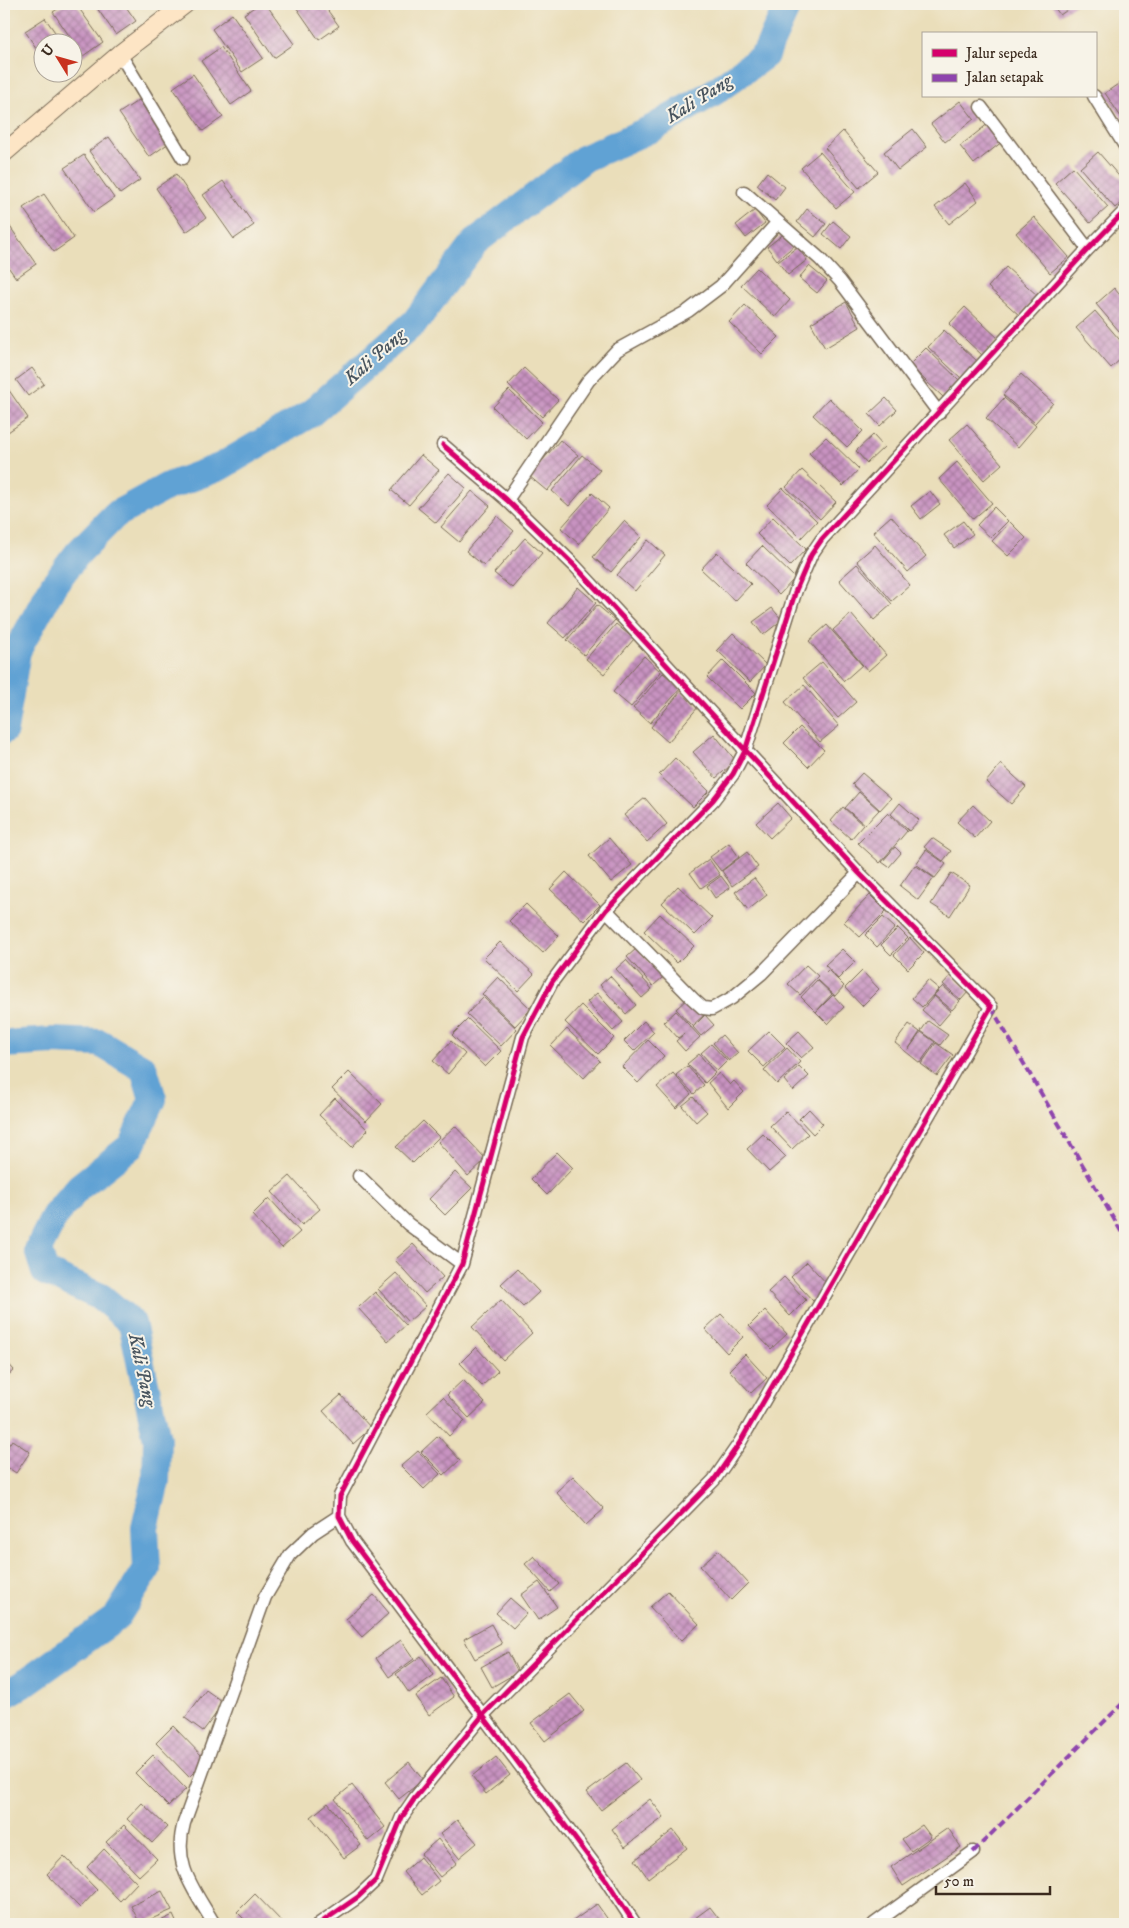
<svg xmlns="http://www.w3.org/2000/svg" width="1129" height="1928" font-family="'IM FELL DW Pica',serif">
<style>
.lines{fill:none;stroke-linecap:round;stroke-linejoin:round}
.river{stroke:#61a2d4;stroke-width:28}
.building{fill:url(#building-cross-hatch)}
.minor-casing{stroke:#786955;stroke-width:15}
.secondary-casing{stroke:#786955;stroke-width:20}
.minor{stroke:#fff;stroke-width:12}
.secondary{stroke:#fde5c5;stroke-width:18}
.quiet{stroke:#8e44ad;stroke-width:4;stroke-dasharray:8 4;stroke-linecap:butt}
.cycleway-casing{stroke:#f7f3e8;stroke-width:8}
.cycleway{stroke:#d6006c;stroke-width:5}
.labels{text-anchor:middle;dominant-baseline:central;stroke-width:4;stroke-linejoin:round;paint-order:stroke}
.water-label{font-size:19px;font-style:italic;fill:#48545e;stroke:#f7f3e8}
</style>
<defs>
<pattern id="building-cross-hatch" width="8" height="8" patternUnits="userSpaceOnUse" patternTransform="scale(1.25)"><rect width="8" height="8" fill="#c893c1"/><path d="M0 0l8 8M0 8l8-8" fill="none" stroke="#a4789c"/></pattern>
</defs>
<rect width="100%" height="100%" fill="#f7f3e8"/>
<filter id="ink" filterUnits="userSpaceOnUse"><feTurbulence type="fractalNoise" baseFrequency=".02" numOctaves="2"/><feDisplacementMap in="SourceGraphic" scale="10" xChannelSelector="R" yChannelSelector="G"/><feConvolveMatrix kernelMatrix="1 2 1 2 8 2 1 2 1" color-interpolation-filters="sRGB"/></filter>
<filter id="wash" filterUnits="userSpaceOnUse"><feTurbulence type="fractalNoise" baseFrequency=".0096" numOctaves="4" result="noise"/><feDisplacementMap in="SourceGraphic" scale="20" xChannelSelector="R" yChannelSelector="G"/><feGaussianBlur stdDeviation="1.12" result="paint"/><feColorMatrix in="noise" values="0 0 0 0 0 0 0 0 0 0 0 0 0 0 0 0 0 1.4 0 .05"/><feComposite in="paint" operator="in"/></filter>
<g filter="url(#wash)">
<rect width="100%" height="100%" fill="#eadeba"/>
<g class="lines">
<!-- river -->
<path class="river" d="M4,730l13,-79 37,-67 24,-31 37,-38 51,-28 54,-20 90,-53 105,-92 60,-80 110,-84 68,-30 61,-36 51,-37 23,-51
M4,1044l49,-3 47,2 44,26 9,30 -22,47 -52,41 -24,28 -17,35 7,22 56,25 31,26 25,116 -1,42 -11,47 2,41 -31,49 -91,65 -21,12"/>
</g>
<g id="blocks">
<!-- building -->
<path class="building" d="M65,4h11l27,38 -20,14 -30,-44z
M94,4h30l12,17 -20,14z
M259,4h7l28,40 -20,14 -30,-44z
M294,4h29l16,22 -20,14z
M1052,4h24l-16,11z
M232,14l31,44 -21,14 -30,-43z
M45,18l17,24h-20v15l-17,-26z
M221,47l30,44 -20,14 -30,-44z
M193,74l30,43 -20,14 -30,-43z
M1124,80l1,2v41l-20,-30z
M139,100l30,43 -20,14 -30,-44z
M960,101l14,18 -29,23 -14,-18z
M989,123l14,18 -29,23 -14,-18z
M913,129l14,18 -29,23 -14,-18z
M843,131l35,41 -19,16 -34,-40z
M109,137l31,43 -20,14 -31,-43z
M820,152l35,40 -19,16 -35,-40z
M1098,152l27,31v16l-10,9 -35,-40z
M84,155l30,43 -20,14 -30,-44z
M1073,167l35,40 -18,16 -35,-40z
M767,172l18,15 -10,13 -18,-15z
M176,174l30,44 -20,14 -30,-44z
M223,181l31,44 -20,14 -31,-44z
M965,183l13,18 -29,23 -14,-17z
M44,194l30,44 -20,14 -31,-44z
M807,209l19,15 -11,13 -18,-15z
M755,210l10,13 -19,15 -10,-13z
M1034,217l35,40 -19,16 -34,-40z
M6,221l30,43 -20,14 -12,-17z
M833,221l18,15 -10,13 -18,-15z
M785,233l10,12 -18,15 -10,-13z
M797,247l10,13 -19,15 -10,-13z
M809,266l18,15 -10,12 -18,-15z
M1006,267l32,29 -18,20 -32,-29z
M757,268l33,32 -15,17 -34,-32z
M1114,288l11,13v37l-29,-34z
M846,302l14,25 -35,21 -14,-25z
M745,305l34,32 -17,17 -33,-32z
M965,307l34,32 -16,17 -34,-32z
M1095,311l30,35v9l-14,13 -35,-40z
M944,330l34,32 -16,17 -34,-32z
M926,348l33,32 -16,17 -34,-32z
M32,368l12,16 -16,12 -12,-16z
M524,368l34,32 -16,17 -34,-32z
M1021,374l32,29 -18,20 -32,-28z
M4,383l24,35 -20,14 -4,-6z
M509,390l33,32 -16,17 -33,-32z
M829,398l34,33 -16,16 -34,-32z
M886,398l11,12 -17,16 -11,-12z
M1004,398l32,28 -18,21 -32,-29z
M967,424l35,40 -18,16 -35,-40z
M873,435l11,12 -17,16 -11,-12z
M826,437l33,32 -16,17 -34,-33z
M560,440l18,15 -31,36 -18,-15z
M421,455l18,15 -30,35 -18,-15z
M582,455l18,15 -31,36 -17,-15z
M957,462l35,41 -19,16 -34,-40z
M802,470l34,32 -16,17 -34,-32z
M449,473l17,15 -30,35 -18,-15z
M783,488l34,33 -16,17 -34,-33z
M472,491l18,15 -31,36 -18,-15z
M930,491l10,13 -19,15 -10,-13z
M592,493l17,15 -30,36 -18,-16z
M994,507l14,14 -17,17 -14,-13z
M497,516l17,15 -30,35 -18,-15z
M891,516l35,40 -18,16 -35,-40z
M773,517l33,32 -16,17 -33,-32z
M624,521l17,16 -30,35 -18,-15z
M963,521l10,13 -19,14 -10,-13z
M1010,522l16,16 -18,18 -16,-15z
M525,538l17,15 -30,35 -18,-15z
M648,540l17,15 -30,36 -18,-16z
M875,545l35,40 -18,16 -35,-40z
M762,546l33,32 -16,17 -33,-32z
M717,552l34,32 -16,17 -34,-32z
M857,564l35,40 -18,16 -35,-40z
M578,587l18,16 -31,35 -17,-15z
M597,605l18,15 -31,35 -17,-15z
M772,608l10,12 -19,15 -10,-13z
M851,614l35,41 -18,16 -35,-41z
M616,624l18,15 -30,35 -18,-15z
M827,625l35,40 -18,16 -35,-40z
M733,633l33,32 -16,17 -33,-32z
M644,656l17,16 -30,35 -18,-15z
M723,660l33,33 -16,16 -33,-32z
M822,662l34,40 -18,16 -35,-40z
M663,673l18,15 -31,35 -17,-15z
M804,685l35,41 -19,16 -35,-40z
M681,691l18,15 -31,36 -17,-15z
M800,727l24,23 -16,17 -24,-24z
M714,734l22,27 -20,17 -23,-26z
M675,758l34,33 -16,16 -34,-32z
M1001,764l25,23 -15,17 -25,-22z
M862,773l29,25 -11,12 -28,-26z
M859,792l20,18 -14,15 -20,-17z
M645,798l22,26 -20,18 -23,-27z
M778,803l13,15 -21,20 -14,-15z
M900,803l19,17 -10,11 -18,-17z
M973,805l17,16 -15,17 -18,-16z
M843,807l20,18 -12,14 -20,-18z
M888,813l19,18 -27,32 -22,-20z
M609,838l23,27 -21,17 -22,-26z
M932,838l19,13 -8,10 -19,-14z
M729,843l10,14 -18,14 -11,-14z
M895,847l6,6 -12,14 -7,-5z
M926,850l20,14 -11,14 -19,-14z
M747,852l11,15 -26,19 -10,-15z
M709,859l11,16 -19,13 -11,-15z
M915,865l19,13 -16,22 -18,-14z
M566,872l34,33 -16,16 -34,-32z
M951,873l19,12 -20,31 -19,-12z
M721,876l9,12 -15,10 -8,-12z
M754,878l13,17 -19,15 -13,-18z
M678,886l34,32 -17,17 -33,-32z
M870,895l16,16 -26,26 -16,-15z
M526,904l33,32 -16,17 -34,-32z
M660,914l34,32 -17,17 -33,-32z
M883,917l12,11 -18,19 -12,-12z
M898,928l10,10 -17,17 -10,-10z
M910,938l14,15 -16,16 -14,-14z
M500,942l34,32 -16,17 -34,-33z
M637,948l26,29 -10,9 -26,-29z
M842,949l13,13 -17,17 -13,-14z
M626,960l26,29 -10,9 -26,-29z
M806,965l12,11 -18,19 -12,-11z
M828,970l16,16 -9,10 -17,-16z
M862,971l17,18 -17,17 -17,-18z
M951,975l18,16 -8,9 -18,-16z
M610,976l26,29 -10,9 -26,-29z
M498,977l33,32 -16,17 -33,-32z
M817,980l15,14 -16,18 -15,-15z
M928,980l11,9 -17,18 -10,-9z
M943,986l17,15 -8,9 -18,-15z
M597,993l26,29 -10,9 -26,-29z
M833,995l11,12 -16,17 -12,-12z
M934,996l17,15 -12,14 -17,-15z
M483,997l34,32 -16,17 -34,-32z
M688,998l16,17 -12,11 -16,-17z
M581,1005l33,33 -16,16 -33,-32z
M676,1011l24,26 -15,14 -9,-10 8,-7 -6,4 -14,-16z
M705,1015l9,10 -13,11 -8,-9z
M468,1019l33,32 -16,16 -33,-32z
M644,1021l10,11 -20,19 -10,-10z
M928,1021l20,14 -8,10 -19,-14z
M909,1024l11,8 -12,18 13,-18 14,10 -15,21 -25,-20z
M567,1029l33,32 -16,17 -33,-32z
M769,1031l16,16 -21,20 -16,-16z
M799,1031l15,16 -13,11 -15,-15z
M722,1035l16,18 -9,8 -16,-18z
M648,1040l16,16 -26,27 -16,-16z
M451,1041l14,13 -17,20 -15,-13z
M936,1043l17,12 -16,21 -16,-12z
M711,1044l16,17 -10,10 -16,-18z
M787,1048l13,14 -23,22 -13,-14z
M699,1054l16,19 -10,10 -18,-19z
M687,1066l17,19 -10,9 -18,-19z
M799,1066l10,10 -16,15 -9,-11z
M349,1072l33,32 -16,17 -34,-32z
M673,1073l18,21 -15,14 -19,-21z
M719,1073l11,12 4,-4 10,11 -16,16 -20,-25z
M693,1097l14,15 -11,10 -14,-16z
M335,1098l33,32 -16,17 -33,-32z
M809,1109l14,15 -10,10 -14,-15z
M786,1111l22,23 -16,15 -22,-23z
M423,1121l16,16 -26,26 -17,-16z
M455,1126l31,33 -18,17 -30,-34z
M763,1134l23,23 -17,15 -22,-23z
M557,1152l16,16 -26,27 -16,-16z
M455,1172l17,16 -27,27 -16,-16z
M290,1176l30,33 -18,16 -30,-33z
M269,1198l31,34 -18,16 -30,-33z
M413,1244l30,33 -18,16 -30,-33z
M807,1262l21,23 -15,16 -22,-24z
M517,1269l22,23 -16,15 -22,-23z
M396,1273l30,33 -18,16 -30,-33z
M784,1277l22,23 -16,16 -22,-24z
M375,1292l31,33 -18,16 -30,-33z
M501,1300l31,33 -29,27 -31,-33z
M765,1310l22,24 -16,15 -22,-23z
M721,1314l22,23 -16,16 -22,-24z
M476,1347l22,24 -16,15 -22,-23z
M745,1354l22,24 -16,15 -22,-23z
M4,1359l10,11 -10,9z
M463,1380l22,23 -16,15 -22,-23z
M341,1395l30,33 -18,16 -30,-33z
M443,1397l22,24 -16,15 -22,-24z
M438,1436l22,24 -16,15 -23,-23z
M12,1440l18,12 -14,21 -12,-8v-13z
M418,1451l22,23 -16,15 -23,-23z
M573,1476l31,33 -18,16 -30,-33z
M718,1550l30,33 -17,17 -31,-34z
M534,1556l25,28 -9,8 -25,-28z
M539,1582l18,25 -19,13 -17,-25z
M668,1591l31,33 -18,17 -31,-34z
M374,1595l15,18 -27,24 -16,-18z
M510,1598l17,15 -14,15 -17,-15z
M491,1624l11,20 -27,15 -11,-20z
M401,1640l13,19 -25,18 -13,-19z
M508,1652l10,20 -26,15 -11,-20z
M421,1656l13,19 -25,18 -13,-19z
M441,1678l13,19 -25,18 -13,-19z
M206,1690l18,13 -21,28 -18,-13z
M570,1694l14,17 -39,30 -14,-18z
M173,1726l33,34 -17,17 -33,-34z
M153,1755l33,34 -18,17 -33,-33z
M496,1757l14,18 -24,19 -14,-18z
M409,1762l14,18 -24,19 -14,-17z
M626,1763l14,17 -39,30 -14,-18z
M352,1785l33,42 -17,14 -33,-42z
M650,1799l14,18 -39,30 -13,-18z
M142,1803l25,24 -15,16 -25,-24z
M328,1803l33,42 -17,13 -33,-41z
M457,1820l20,23 -18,15 -19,-24z
M124,1825l33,34 -18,17 -33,-34z
M922,1825l9,12 -20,14 -9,-12z
M948,1828l13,19 -58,39 -12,-19z
M673,1830l14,18 -39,30 -13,-18z
M438,1839l19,24 -17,14 -19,-23z
M104,1849l33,34 -17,18 -33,-34z
M64,1856l33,34 -17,18 -33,-34z
M420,1857l19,24 -17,14 -19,-23z
M162,1891l10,19 -32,14 -9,-18z
M255,1894l29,30h-35l-12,-12z
M597,1904l12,17 -4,3h-34l-1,-1z
M710,1907l13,17h-36z
M173,1915l4,9h-23z"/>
</g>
</g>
<g filter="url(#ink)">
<use href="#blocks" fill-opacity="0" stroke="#786955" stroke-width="1"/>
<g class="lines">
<!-- minor casing -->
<g class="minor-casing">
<path id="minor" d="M120,54l63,104
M1094,96l31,50
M981,107l107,142
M744,192l76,67 20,22 99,132
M507,500l81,-119 29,-31 71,-39 33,-25 57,-64
M606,910l87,89 10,9 9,1 20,-11 29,-24 98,-101
M359,1176l49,48 54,40
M214,1924c-20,-35 -42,-59 -30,-101l81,-226 25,-42 23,-22 26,-17
M319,1924l39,-27 18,-17 26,-63 13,-19 68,-83 231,-235 25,-36 252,-437 -132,-134 -284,-307 -68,-66 -64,-55
M635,1924l-29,-44 -254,-339 -13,-25 1,-20 122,-232 61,-227 29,-55 54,-72 107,-110 20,-26 12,-23 51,-161 15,-35 11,-16 266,-290 37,-38
M874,1924l99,-72"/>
</g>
<!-- secondary casing -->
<g class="secondary-casing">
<path id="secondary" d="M4,153l116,-99 65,-50"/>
</g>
<!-- minor -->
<use href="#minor" class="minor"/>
<!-- secondary -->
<use href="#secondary" class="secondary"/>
<!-- quiet -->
<path class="quiet" d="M991,1007l134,231
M973,1852l152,-151"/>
<!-- cycleway casing -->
<g class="cycleway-casing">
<path id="cycleway" d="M319,1924l39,-27 18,-17 26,-63 13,-19 68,-83 231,-235 25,-36 252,-437 -132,-134 -284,-307 -68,-66 -64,-55
M635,1924l-29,-44 -254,-339 -13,-25 1,-20 122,-232 61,-227 29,-55 54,-72 107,-110 20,-26 12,-23 51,-161 15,-35 11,-16 266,-290 37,-38"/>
</g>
<!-- cycleway -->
<use href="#cycleway" class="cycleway"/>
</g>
</g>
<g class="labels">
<!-- water labels -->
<g class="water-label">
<text transform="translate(699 99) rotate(-32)">Kali Pang</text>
<text transform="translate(375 357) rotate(-41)">Kali Pang</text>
<text transform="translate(142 1370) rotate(78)">Kali Pang</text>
</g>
</g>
<!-- margin -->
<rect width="1129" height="1928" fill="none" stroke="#f7f3e8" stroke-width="20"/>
<!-- legend -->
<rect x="922" y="32" width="175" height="65" fill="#f7f3e8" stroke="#aca397"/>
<rect x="932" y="49" width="25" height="8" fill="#d6006c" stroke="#aca397"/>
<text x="966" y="58" font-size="15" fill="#3b2a1e">Jalur sepeda</text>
<rect x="932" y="74" width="25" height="8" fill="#8e44ad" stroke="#aca397"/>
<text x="966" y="82" font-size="15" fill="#3b2a1e">Jalan setapak</text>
<!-- north arrow -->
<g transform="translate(58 58) rotate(307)"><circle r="24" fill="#f7f3e8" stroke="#aca397"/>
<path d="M0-4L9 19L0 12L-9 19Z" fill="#c8321e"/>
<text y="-8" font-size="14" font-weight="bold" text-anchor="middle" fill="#3b2a1e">U</text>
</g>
<!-- scale -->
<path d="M936 1886v8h114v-8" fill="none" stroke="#3b2a1e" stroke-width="2.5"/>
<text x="944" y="1886" font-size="15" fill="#3b2a1e" stroke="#f7f3e8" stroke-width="4" paint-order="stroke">50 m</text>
</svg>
